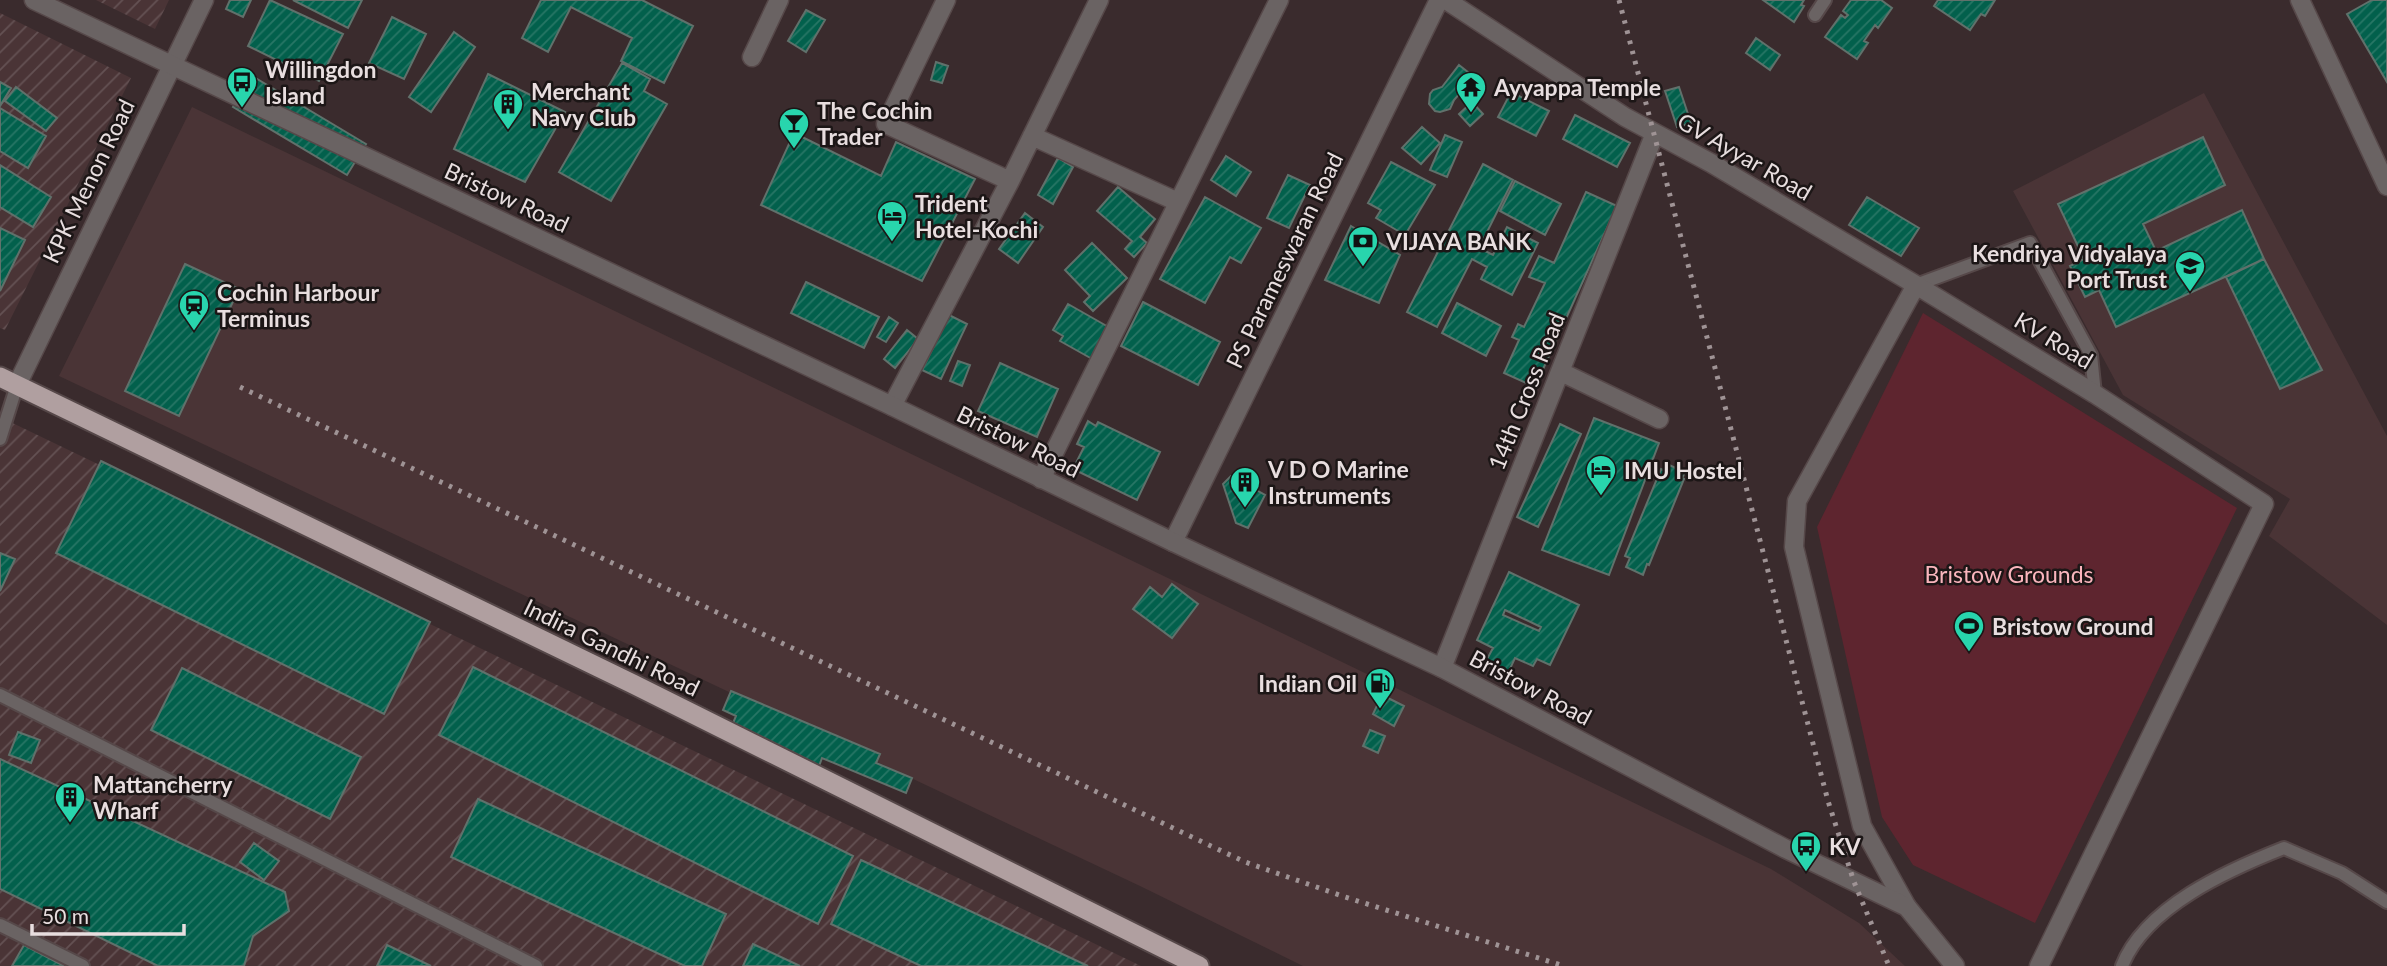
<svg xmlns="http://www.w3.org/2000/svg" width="2387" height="966" font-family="Lato,sans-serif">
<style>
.built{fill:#4a3436}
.industrial{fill:url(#industrial-furrows)}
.green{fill:#5e252f}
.building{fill:url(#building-hatch);stroke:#60716b;stroke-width:2;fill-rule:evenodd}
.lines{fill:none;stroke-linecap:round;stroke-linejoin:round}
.service-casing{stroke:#564849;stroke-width:16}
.minor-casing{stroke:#564849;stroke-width:21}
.tertiary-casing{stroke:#564849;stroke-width:21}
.trunk-casing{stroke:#564849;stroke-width:23}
.service{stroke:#6a6363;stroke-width:12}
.minor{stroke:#6a6363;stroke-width:18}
.tertiary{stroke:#6a6363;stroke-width:18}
.trunk{stroke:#b09fa0;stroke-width:19}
.rail{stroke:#9f9395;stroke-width:5;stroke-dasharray:3.5 7;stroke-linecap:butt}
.labels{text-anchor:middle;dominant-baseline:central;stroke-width:5;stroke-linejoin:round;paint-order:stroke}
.poi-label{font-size:23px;font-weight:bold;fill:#e8dedf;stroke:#1c1616;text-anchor:start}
.street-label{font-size:23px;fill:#e8dedf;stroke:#1c1616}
.park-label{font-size:23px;fill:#fab5bd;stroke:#1c1616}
</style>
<defs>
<pattern id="industrial-furrows" width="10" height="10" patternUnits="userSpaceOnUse" patternTransform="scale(1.75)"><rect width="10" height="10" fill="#4a3436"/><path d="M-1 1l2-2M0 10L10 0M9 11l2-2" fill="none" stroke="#645153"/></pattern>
<pattern id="building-hatch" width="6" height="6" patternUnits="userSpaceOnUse" patternTransform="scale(1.75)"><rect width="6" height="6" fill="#02604c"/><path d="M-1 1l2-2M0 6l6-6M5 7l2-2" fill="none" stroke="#277665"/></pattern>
</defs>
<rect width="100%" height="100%" fill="#3a2b2d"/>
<!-- built -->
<path class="built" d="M2204,93l183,343v189l-118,-89 21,-37 -167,-104 -110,-204z
M192,107l1579,762 88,54 46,43h-602l-163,-80 -1081,-510z"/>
<!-- industrial -->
<path class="industrial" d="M96,0h73l-14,29z
M0,13l131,65 -126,252 -5,-2z
M0,417l1141,549h-1141z"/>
<!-- green -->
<path class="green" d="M1923,313l314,195 -202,415 -122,-58 -31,-48 -65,-290z"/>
<!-- building -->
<path class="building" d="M230,0h21l-8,17 -17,-8z
M270,0l73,34 -24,47 -71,-35z
M293,0h69l-14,28z
M541,0h101l51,26 -29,57 -43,-22 11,-23 -61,-31 -23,45 -26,-14z
M1763,0h41l-3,5 3,1 -10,16z
M1851,0h30l11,8 -14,20 -3,-3 -11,16 4,2 -11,16 -32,-22 16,-22 4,3 3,-3 -5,-4z
M1938,0h57l-10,16 -4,-2 -11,16 -36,-24z
M2372,0h15v82l-40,-68z
M806,10l19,10 -19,32 -18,-11z
M392,17l34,17 -22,45 -35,-16z
M454,32l21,15 -44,65 -22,-15z
M1756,38l24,17 -10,15 -24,-17z
M936,62l12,4 -6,17 -11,-3z
M622,63l28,16 -6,12 23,13 -56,97 -52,-29z
M1459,65l15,12 -20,23 -4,9 -10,3 -5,-1 -6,-7 1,-10 3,-4 9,-3z
M488,74l77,38 -40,70 -71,-33z
M252,76l114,68 -19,31 -114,-68z
M0,82l11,6 -11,18z
M16,87l41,31 -11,13 -41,-30z
M1679,87l12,36 -14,4 -12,-36z
M1511,92l38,19 -13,25 -38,-19z
M1472,102l11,12 -13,12 -11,-12z
M0,108l46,28 -18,32 -28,-17z
M1575,115l55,28 -13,24 -54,-28z
M1422,127l18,16 -19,21 -19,-16z
M794,133l87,43 15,-34 79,37 -53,102 -161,-76z
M1445,135l17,7 -15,35 -17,-7z
M2203,137l22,48 -82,39 13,27 86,-41 22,49 -148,68 -17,-37 -14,7 -15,-31 14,-7 -26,-55z
M1226,156l25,16 -15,24 -25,-16z
M1058,158l15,9 -20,37 -15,-9z
M1391,162l44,23 -30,50 -29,-17 5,-8 -13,-7z
M1483,164l30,16 -34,68 14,7 14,-28 31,16 -26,52 -31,-16 6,-12 -15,-8 -35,68 -30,-15z
M0,165l51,32 -18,30 -33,-20z
M1288,175l22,10 -21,43 -22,-10z
M1515,181l46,23 -16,31 -45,-24z
M1118,187l37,32 -15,18 7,6 -13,14 -9,-8 7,-8 -35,-30z
M1586,192l31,14 -82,181 -31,-14 15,-33 -7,-3 6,-13 6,3 21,-44 -16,-6 10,-21 15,7z
M1205,197l56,31 -20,35 -11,-6 -25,46 -45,-24z
M1867,197l52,31 -18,28 -52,-31z
M1025,213l18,14 -25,36 -19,-14z
M1351,226l49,29 -21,48 -54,-23z
M0,228l25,12 -25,51z
M1092,243l35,35 -34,33 -9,-9 6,-6 -25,-26z
M2264,259l58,111 -42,19 -54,-112z
M185,264l54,25 -60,127 -54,-25z
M806,282l73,35 -15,31 -73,-35z
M1143,302l77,40 -22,43 -77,-39z
M1457,303l44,23 -15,30 -44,-23z
M1068,304l44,25 -18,31 -34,-19 3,-5 -10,-6z
M949,315l18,9 -26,55 -19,-9z
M889,317l9,6 -12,19 -9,-5z
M907,330l11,9 -23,29 -11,-9z
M958,361l12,4 -8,21 -12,-5z
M1000,363l58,26 -21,48 -59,-26z
M1594,418l65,25 -50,132 -67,-25z
M1088,421l8,5 2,-4 62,30 -23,48 -64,-31 11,-22 -7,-3z
M1560,424l21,10 -43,93 -21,-10z
M101,461l329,161 -46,92 -328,-161z
M1669,465l16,7 -3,6 2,1 -35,86 -2,-1 -4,11 -17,-8 4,-9 -5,-2 36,-87 5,2z
M1231,476l34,19 -17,33 -12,-5 -13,-39z
M0,553l15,6 -15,32z
M1509,572l70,33 -29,60 -13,-6 -4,7 -18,-8 -7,15 -23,-10 8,-15 -16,-8zM1505,610l36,17 -2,4 -36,-16z
M1172,584l26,20 -26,34 -39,-29 17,-22 12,10z
M473,667l380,189 -35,68 -379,-189z
M182,668l179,89 -31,62 -179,-89z
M731,691l149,63 -4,9 36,15 -6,15 -84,-35 -4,11 -87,-41 5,-12 -13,-6z
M1382,695l22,11 -10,20 -21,-12z
M1370,730l15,6 -7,17 -15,-7z
M18,732l22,8 -9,23 -22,-8z
M0,759l285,133 4,19 -36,25 -9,30h-86l-158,-77z
M478,799l248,115 -24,52h-17l-234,-109z
M254,843l25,18 -15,19 -24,-18z
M861,860l227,106h-167l-90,-42z
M753,944l47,22h-57z
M24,945l40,21h-52z
M387,945l44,21h-54z"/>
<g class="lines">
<!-- service casing -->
<g class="service-casing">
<path id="service" d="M1815,15l10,-15
M1916,285l114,-42 61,112 4,39
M0,439l17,-54
M0,695l536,271
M0,925l83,41
M2122,966c23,-59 106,-96 162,-118l58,25 45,29"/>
</g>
<!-- minor casing -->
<g class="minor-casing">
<path id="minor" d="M946,0l-60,124 124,57
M1446,0l179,117 86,46 205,122 179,109 169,110 -225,462
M2300,0l87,186
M752,57l27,-57
M1032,136l146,66
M1561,372l98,47
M17,385l187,-385
M892,406l118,-225 89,-181
M1041,479l238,-479
M1173,542l266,-542
M1442,668l213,-535
M1907,907l-45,-81 -68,-279 3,-46 119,-216"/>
</g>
<!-- tertiary casing -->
<g class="tertiary-casing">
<path id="tertiary" d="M34,0l858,406 281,136 269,126 344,181 121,58 48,59"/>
</g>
<!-- trunk casing -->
<g class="trunk-casing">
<path id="trunk" d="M0,377l633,307 566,282"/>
</g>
<!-- service -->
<use href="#service" class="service"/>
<!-- minor -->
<use href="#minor" class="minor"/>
<!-- tertiary -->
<use href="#tertiary" class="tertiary"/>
<!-- trunk -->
<use href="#trunk" class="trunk"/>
<!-- rail -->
<path class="rail" d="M1619,0l209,801 26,81 35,84
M240,387l1005,475 100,35 219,69"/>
</g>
<!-- icons -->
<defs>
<g id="bus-pin" transform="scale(1.575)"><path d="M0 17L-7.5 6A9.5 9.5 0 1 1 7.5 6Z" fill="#28d5ad" stroke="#1c1616"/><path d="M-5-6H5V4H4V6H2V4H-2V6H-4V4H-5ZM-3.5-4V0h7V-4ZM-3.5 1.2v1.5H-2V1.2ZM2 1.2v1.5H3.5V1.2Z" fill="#111"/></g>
<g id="temple-pin" transform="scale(1.575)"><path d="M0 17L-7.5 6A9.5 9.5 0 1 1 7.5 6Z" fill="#28d5ad" stroke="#1c1616"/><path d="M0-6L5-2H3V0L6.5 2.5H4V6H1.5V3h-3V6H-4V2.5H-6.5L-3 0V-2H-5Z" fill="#111"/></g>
<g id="building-pin" transform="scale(1.575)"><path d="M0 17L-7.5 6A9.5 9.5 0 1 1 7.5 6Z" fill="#28d5ad" stroke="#1c1616"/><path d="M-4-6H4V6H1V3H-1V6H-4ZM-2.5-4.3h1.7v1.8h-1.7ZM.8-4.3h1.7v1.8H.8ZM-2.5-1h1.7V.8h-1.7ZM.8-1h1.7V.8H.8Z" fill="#111"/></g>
<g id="bar-pin" transform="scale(1.575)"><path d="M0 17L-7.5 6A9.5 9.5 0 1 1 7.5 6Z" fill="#28d5ad" stroke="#1c1616"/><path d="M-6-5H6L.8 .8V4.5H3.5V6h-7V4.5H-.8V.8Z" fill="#111"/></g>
<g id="hotel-pin" transform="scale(1.575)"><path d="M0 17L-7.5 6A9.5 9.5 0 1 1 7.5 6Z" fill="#28d5ad" stroke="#1c1616"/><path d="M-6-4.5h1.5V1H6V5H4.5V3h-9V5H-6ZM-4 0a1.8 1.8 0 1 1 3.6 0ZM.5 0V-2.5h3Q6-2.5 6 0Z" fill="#111"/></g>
<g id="bank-pin" transform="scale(1.575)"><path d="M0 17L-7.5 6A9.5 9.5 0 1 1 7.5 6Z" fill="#28d5ad" stroke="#1c1616"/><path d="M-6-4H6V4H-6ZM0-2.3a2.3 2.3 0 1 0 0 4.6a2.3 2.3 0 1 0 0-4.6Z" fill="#111"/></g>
<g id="school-pin" transform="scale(1.575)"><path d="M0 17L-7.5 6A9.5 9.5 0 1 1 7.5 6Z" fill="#28d5ad" stroke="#1c1616"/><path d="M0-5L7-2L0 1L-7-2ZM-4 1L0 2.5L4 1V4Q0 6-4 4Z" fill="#111"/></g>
<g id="station-pin" transform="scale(1.575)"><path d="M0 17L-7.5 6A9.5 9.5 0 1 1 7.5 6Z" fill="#28d5ad" stroke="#1c1616"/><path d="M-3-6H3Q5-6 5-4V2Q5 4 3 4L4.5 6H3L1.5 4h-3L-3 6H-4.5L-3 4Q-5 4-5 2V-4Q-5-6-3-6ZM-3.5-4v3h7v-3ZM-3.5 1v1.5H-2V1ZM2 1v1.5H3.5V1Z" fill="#111"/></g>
<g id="stadium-pin" transform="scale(1.575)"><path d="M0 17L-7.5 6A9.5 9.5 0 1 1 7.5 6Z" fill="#28d5ad" stroke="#1c1616"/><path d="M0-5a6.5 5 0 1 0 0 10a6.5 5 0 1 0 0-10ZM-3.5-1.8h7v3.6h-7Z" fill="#111"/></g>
<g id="fuel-pin" transform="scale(1.575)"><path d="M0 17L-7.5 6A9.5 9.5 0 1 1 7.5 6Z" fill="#28d5ad" stroke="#1c1616"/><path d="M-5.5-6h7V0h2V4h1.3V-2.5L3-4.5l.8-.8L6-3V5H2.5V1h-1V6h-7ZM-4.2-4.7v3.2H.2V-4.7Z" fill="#111"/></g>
</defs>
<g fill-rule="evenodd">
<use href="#bus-pin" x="242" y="82"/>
<use href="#temple-pin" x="1471" y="87"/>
<use href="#building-pin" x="508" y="104"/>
<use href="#bar-pin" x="794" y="123"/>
<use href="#hotel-pin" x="892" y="216"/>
<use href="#bank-pin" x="1363" y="241"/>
<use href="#school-pin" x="2190" y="266"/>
<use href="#station-pin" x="194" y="305"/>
<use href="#hotel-pin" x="1601" y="470"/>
<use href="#building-pin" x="1245" y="482"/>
<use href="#stadium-pin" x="1969" y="626"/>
<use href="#fuel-pin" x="1380" y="683"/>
<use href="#building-pin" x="70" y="797"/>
<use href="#bus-pin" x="1806" y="846"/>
</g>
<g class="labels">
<!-- poi labels -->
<g class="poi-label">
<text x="265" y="69">Willingdon<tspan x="265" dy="26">Island</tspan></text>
<text x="1494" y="87">Ayyappa Temple</text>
<text x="531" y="91">Merchant<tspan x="531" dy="26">Navy Club</tspan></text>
<text x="817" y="110">The Cochin<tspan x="817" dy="26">Trader</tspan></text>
<text x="915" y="203">Trident<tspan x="915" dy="26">Hotel-Kochi</tspan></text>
<text x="1386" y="241">VIJAYA BANK</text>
<text x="2167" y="253" text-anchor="end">Kendriya Vidyalaya<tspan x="2167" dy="26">Port Trust</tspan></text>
<text x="217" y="292">Cochin Harbour<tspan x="217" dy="26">Terminus</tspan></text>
<text x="1268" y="469">V D O Marine<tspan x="1268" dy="26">Instruments</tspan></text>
<text x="1624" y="470">IMU Hostel</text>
<text x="1992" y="626">Bristow Ground</text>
<text x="1357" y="683" text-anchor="end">Indian Oil</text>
<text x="93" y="784">Mattancherry<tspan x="93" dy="26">Wharf</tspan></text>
<text x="1829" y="846">KV</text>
</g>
<!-- street labels -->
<g class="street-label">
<text transform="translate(1745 156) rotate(30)">GV Ayyar Road</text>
<text transform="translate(88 181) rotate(-64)">KPK Menon Road</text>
<text transform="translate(507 197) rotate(25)">Bristow Road</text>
<text transform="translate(1284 260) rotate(-64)">PS Parameswaran Road</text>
<text transform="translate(2054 340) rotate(31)">KV Road</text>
<text transform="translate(1526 391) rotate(-68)">14th Cross Road</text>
<text transform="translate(1019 441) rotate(26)">Bristow Road</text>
<text transform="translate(612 647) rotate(26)">Indira Gandhi Road</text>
<text transform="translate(1531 687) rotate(28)">Bristow Road</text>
</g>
<!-- park labels -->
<g class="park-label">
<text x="2009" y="574">Bristow Grounds</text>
</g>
</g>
<!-- scale -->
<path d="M32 924v10h152v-10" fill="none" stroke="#e8dedf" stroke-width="3.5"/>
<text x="42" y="924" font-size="21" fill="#e8dedf" stroke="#1c1616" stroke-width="5" paint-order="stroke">50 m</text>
</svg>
